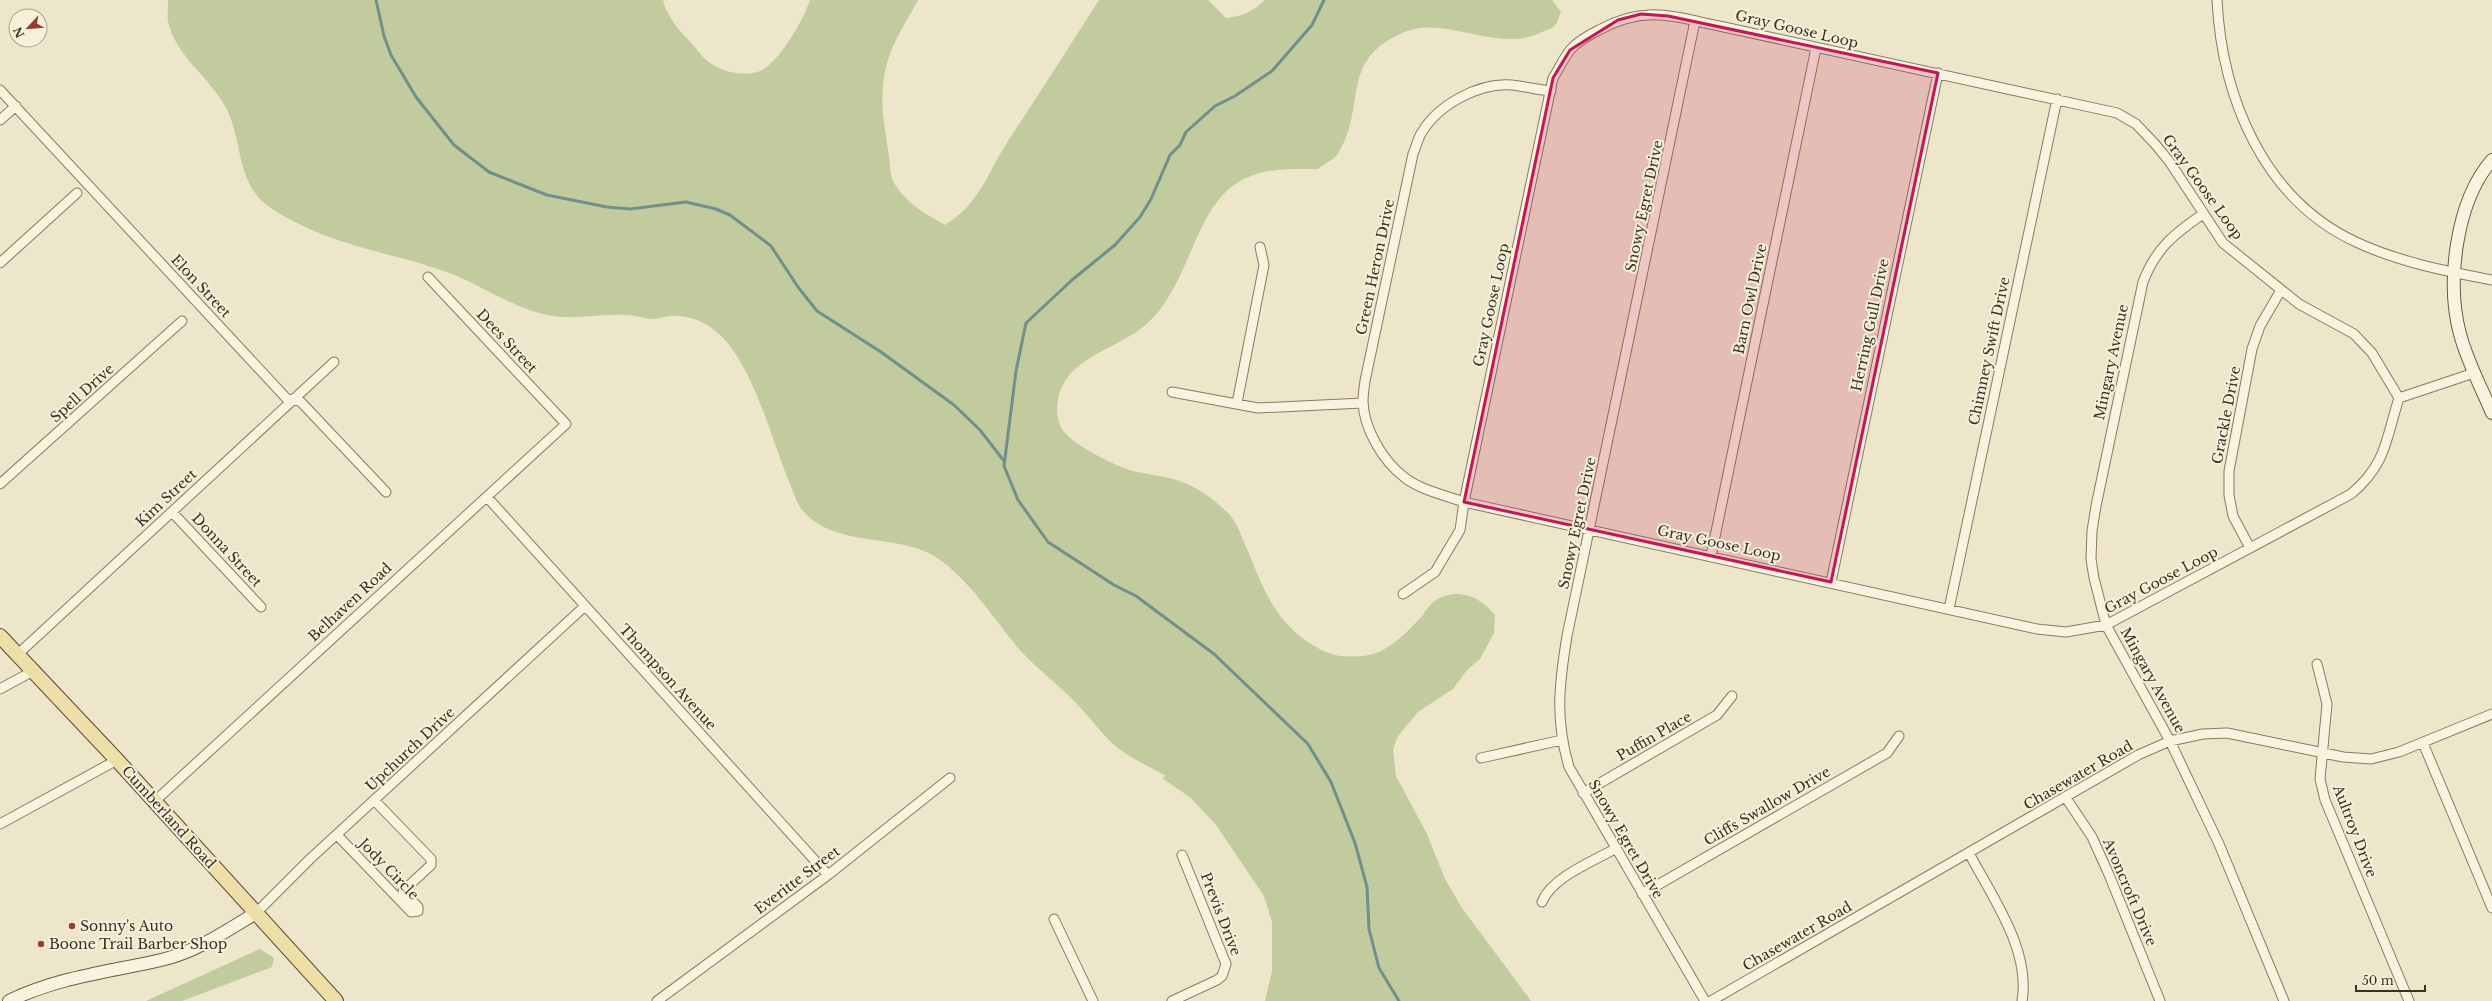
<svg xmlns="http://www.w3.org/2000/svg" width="2492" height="1001" font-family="'Libre Baskerville',serif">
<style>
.green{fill:#c1cb9e}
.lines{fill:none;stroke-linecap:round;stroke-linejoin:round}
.stream{stroke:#71908c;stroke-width:3}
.street-casing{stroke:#897a5f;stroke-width:11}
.secondary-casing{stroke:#6b5b42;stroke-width:14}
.primary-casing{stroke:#574833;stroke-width:16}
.street{stroke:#f8f3de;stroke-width:9}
.secondary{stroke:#f8f3de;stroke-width:12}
.primary{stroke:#eddfa6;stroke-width:14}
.marked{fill:#c2185b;fill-opacity:0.2;stroke:#c2185b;stroke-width:3;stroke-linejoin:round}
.poi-dot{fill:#953d33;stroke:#f5f0da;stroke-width:1.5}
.labels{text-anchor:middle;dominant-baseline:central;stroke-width:4;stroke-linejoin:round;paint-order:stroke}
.street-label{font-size:14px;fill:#3a3122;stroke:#f5f0da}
.poi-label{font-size:14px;fill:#3a3122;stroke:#f5f0da;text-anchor:start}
</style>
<rect width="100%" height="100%" fill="#ede6cb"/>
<!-- green -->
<path class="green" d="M168,0h495c4,18 18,32 30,45 5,6 11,14 17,18 13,9 34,14 50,8 19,-8 44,-52 50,-71h108c-11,21 -24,39 -31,63 -9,32 -3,61 2,93 1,8 1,20 5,27 12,20 31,31 51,42 35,-22 42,-51 63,-84 31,-47 61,-94 91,-141h109l18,18c15,-1 29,-8 39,-18h287l9,12c-2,4 -3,10 -6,13 -2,3 -7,5 -11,6 -46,25 -98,-18 -142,2 -63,28 -35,72 -63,119 -4,7 -15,12 -21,17 -30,0 -58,-2 -84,16 -41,29 -46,106 -91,142 -29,23 -79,32 -85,74 -2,10 -1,19 4,28 9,15 53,37 71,42 17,4 35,5 52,12 17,7 30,18 43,30 9,9 13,22 18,34 16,37 25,68 59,93 10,7 22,14 35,16 13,1 31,1 43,-6 16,-9 28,-22 40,-35 3,-5 8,-12 13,-15 23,-13 44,-3 59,15l-1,18 -14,26 -13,11 -14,19 -35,23 -20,24 -5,13 3,27 31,58 18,45 17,29 69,93h-266l7,-30v-49l-8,-26 -48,-71 -25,-27 -29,-20 4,-2c-16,-9 -34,-17 -48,-28 -16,-13 -28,-31 -43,-46 -17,-18 -38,-33 -55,-52 -25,-29 -46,-64 -77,-88 -40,-32 -105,-11 -140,-51 -6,-7 -9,-17 -12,-25 -21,-46 -41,-145 -92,-165 -7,-3 -19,-6 -26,-5 -8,0 -14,3 -21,3 -9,-1 -18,-4 -27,-4 -21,-1 -42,3 -62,2 -41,-2 -78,-31 -116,-45 -50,-18 -102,-24 -150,-49 -12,-6 -25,-13 -35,-22 -26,-25 -20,-65 -37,-95 -16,-29 -51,-52 -57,-85 -1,-7 0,-15 0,-21z
M260,949l14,9 -2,9 -90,34h-36z"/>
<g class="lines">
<!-- stream -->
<path class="stream" d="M376,0l8,36 7,19 25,42 38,48 35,27 58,23 60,12 23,2 56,-7 30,7 14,6 41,31 27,41 19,24 64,41 73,53 26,25 24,31
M1324,0l-12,25 -40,46 -37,25 -20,10 -29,26 -6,13 -10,10 -19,44 -11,18 -25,28 -43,35 -46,43 -10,48 -12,95 14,34 30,42 66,43 22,11 78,58 94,90 23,38 24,61 12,44 2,42 10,39 20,33"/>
<!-- street casing -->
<g class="street-casing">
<path id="street" d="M2217,0c5,97 46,199 139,242 43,20 89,29 136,38
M1695,21l-128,615c-8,49 -12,83 2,131l136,234
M0,90l287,309 13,2 86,91
M0,120l16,-14
M2203,214c-29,20 -47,34 -60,68l-47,224 -4,25 -1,28 3,19 12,47 64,116 49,103 65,157
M0,263l77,-70
M1172,392l86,16 105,-5
M2399,398c-13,40 -12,66 -48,96l-245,131 -40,7 -29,-3 -573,-127 89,-424c6,-9 11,-21 18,-29 7,-8 18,-14 28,-19 47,-26 75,-13 125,-3l393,86 19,11 19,20 14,17 54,82 76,61 55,30 18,19 27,45 75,-25
M1237,403l27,-138 -4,-18
M0,484l182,-163
M487,497l341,378
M172,512l89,95
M2250,548l-17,-32 -4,-21v-24l23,-122 8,-23 21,-36
M1711,556l105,-508
M1831,582l107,-509
M1403,594l32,-22 25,-42 4,-28c-20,-7 -44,-12 -60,-25 -21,-16 -40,-48 -41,-75 0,-7 1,-14 2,-21l48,-227c3,-7 5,-16 9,-22 17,-28 57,-49 89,-47 13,1 27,5 40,6
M1949,609l108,-510
M17,655l317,-293
M2317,664l10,40 -7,75 5,21 84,201
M0,689l33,-18
M2423,743l69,165
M1481,758l81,-18
M1583,793l134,-78 15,-19
M2066,798l26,39 18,40 50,124
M155,801l411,-377 -138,-147
M0,824l117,-64
M337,835l74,77 7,-1v-4l-15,-16 28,-26v-6l-56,-58
M1969,853c23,44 62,97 53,148
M1642,894l245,-141 12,-17
M1542,902c9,-24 51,-41 73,-53
M256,913l54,-54 275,-253
M1054,919l39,82
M657,1001l171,-126 122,-97
M1172,1001l45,-21 5,-4 4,-12 -44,-109
M1711,1001l427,-246 32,-14 33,-7 24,-1 116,24 28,2 28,-7 93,-38"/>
</g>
<!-- secondary casing -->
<g class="secondary-casing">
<path id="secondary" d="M2492,160c-36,41 -46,122 -32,174 7,27 21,53 32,79
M9,1001c49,-24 100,-29 152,-41 35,-8 65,-29 95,-47"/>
</g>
<!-- primary casing -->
<g class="primary-casing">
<path id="primary" d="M0,636l117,124 219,241"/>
</g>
<!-- street -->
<use href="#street" class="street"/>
<!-- secondary -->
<use href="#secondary" class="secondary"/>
<!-- primary -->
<use href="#primary" class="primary"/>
</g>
<!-- marked area -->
<path class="marked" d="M1641,14l27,2 270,57 -107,509 -367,-80 89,-424 17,-28 48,-30z"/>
<!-- markers -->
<g class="poi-dot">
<circle cx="72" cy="926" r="4"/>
<circle cx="41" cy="944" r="4"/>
</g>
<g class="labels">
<!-- street labels -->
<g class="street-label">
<text transform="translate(1797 29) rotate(13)">Gray Goose Loop</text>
<text transform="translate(2203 187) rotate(54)">Gray Goose Loop</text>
<text transform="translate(1644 206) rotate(-78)">Snowy Egret Drive</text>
<text transform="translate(1375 267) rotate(-78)">Green Heron Drive</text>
<text transform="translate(201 286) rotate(47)">Elon Street</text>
<text transform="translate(1750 299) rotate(-78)">Barn Owl Drive</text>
<text transform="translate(1491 305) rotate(-78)">Gray Goose Loop</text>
<text transform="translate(1870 325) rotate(-78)">Herring Gull Drive</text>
<text transform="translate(507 341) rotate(47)">Dees Street</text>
<text transform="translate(1989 351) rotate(-78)">Chimney Swift Drive</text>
<text transform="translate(2111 362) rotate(-78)">Mingary Avenue</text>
<text transform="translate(82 393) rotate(-42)">Spell Drive</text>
<text transform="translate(2226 415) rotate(-79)">Grackle Drive</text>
<text transform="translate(166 498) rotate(-43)">Kim Street</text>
<text transform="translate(1577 523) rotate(-78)">Snowy Egret Drive</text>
<text transform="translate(1719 543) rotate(12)">Gray Goose Loop</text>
<text transform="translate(227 550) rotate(47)">Donna Street</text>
<text transform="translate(2161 580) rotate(-28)">Gray Goose Loop</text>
<text transform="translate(350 602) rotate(-43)">Belhaven Road</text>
<text transform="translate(668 677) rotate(48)">Thompson Avenue</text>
<text transform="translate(2153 680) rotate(61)">Mingary Avenue</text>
<text transform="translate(1654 736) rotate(-30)">Puffin Place</text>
<text transform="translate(410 749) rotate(-43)">Upchurch Drive</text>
<text transform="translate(2078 775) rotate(-30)">Chasewater Road</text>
<text transform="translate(1767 806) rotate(-30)">Cliffs Swallow Drive</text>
<text transform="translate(169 817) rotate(48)">Cumberland Road</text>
<text transform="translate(2355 831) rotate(69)">Aultroy Drive</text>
<text transform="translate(1626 839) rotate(60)">Snowy Egret Drive</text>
<text transform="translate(389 869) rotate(46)">Jody Circle</text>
<text transform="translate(797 880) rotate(-37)">Everitte Street</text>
<text transform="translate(2130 892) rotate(67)">Avoncroft Drive</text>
<text transform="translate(1221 914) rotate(69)">Previs Drive</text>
<text transform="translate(1797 936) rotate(-30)">Chasewater Road</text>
</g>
<!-- poi labels -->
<g class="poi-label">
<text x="80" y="926">Sonny's Auto</text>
<text x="49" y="944">Boone Trail Barber Shop</text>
</g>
</g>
<!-- north arrow -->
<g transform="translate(28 28) rotate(244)"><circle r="19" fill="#f5f0da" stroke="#aaa490"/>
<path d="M0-3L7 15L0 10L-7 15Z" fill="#953d33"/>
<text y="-6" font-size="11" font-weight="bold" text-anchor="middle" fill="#3a3122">N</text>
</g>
<!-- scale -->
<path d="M2356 985v6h69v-6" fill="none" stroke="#3a3122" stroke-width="2"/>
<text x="2362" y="985" font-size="12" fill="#3a3122" stroke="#f5f0da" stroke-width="3" paint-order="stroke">50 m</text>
</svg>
